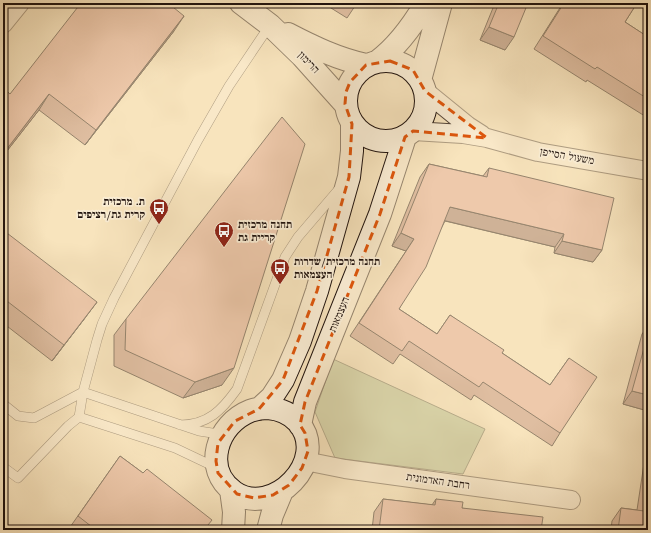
<svg xmlns="http://www.w3.org/2000/svg" width="651" height="533" font-family="'Old Standard TT','Frank Ruhl Libre',serif">
<style>
.green{fill:#b9c594;stroke:#6c6c51}
.lines{fill:none;stroke-linecap:round;stroke-linejoin:round}
.lane-casing{stroke:#56473a;stroke-width:10}
.street-casing{stroke:#56473a;stroke-width:20}
.secondary-casing{stroke:#20130e;stroke-width:24}
.lane{stroke:#faedd4;stroke-width:9}
.street{stroke:#faedd4;stroke-width:18}
.secondary{stroke:#faedd4;stroke-width:22}
.wall{fill:#c2917f;stroke:#20130e}
.shaded-wall{fill:#9e7668;stroke:#20130e}
.building{fill:#e2a994;stroke:#20130e}
.marked{fill:none;stroke:#de560c;stroke-width:3;stroke-dasharray:8 5;stroke-linejoin:round}
.labels{text-anchor:middle;dominant-baseline:central;stroke-width:3.5;stroke-linejoin:round;paint-order:stroke}
.street-label{font-size:11px;fill:#20130e;stroke:#faedd4}
.poi-label{font-size:11px;font-weight:bold;fill:#20130e;stroke:#faedd4;text-anchor:start}
</style>
<rect width="100%" height="100%" fill="#f8e4bd"/>
<filter id="stains"><feTurbulence type="fractalNoise" baseFrequency=".005" numOctaves="4"/><feColorMatrix values="0 0 0 0 .2 0 0 0 0 .09 0 0 0 0 .02 0 0 0 .5 -.17"/></filter>
<radialGradient id="worn" r=".72"><stop offset=".6" stop-color="#630" stop-opacity="0"/><stop offset="1" stop-color="#630" stop-opacity=".3"/></radialGradient>
<!-- green -->
<path class="green" d="M333,359l152,70 -22,45 -128,-16 -20,-46z"/>
<g class="lines">
<!-- lane casing -->
<g class="lane-casing">
<path id="lane" d="M3,404l15,12 16,2 49,-26 116,39 13,2h11
M79,417l4,-25 14,-52 5,-16 12,-26 84,-158 31,-54 41,-61
M180,425c28,0 42,-15 57,-36l48,-132 13,-20 41,-48
M3,467l15,11 50,-52 11,-9 96,31 40,19"/>
</g>
<!-- street casing -->
<g class="street-casing">
<path id="street" d="M3,24l17,-21
M425,91l43,35 14,9
M413,131l50,3 24,4 51,14 110,19
M305,461l40,8 226,31"/>
</g>
<!-- secondary casing -->
<g class="secondary-casing">
<path id="secondary" d="M241,3l29,22 32,31 43,48
M288,34c25,13 50,25 78,31
M346 101a40 40 0 1 1 80 0a40 40 0 1 1-80 0Z
M378,61c20,-15 35,-36 48,-58
M420,80l21,-77
M268,408c11,1 22,5 30,14 33,38 -26,97 -64,70 -32,-23 -17,-68 16,-81 6,-2 12,-3 18,-3z
M259,409l13,-12 11,-17 17,-39 17,-50 32,-114 3,-26v-27
M300,425l5,-23 75,-188 25,-77
M231,490l3,22 -1,18
M268,530l4,-15 10,-24"/>
</g>
<!-- lane -->
<use href="#lane" class="lane"/>
<!-- street -->
<use href="#street" class="street"/>
<!-- secondary -->
<use href="#secondary" class="secondary"/>
</g>
<!-- wall -->
<path class="wall" d="M323,3h34l-10,15z
M495,3h33l-23,47 -25,-10z
M563,3h74l-12,19 23,15v81l-61,-38 -1,2 -52,-33z
M174,31l-89,114 -46,-35 -36,46v-68l7,6z
M429,164l54,12 6,-8 113,82 -9,12 -39,-9 1,-6 -110,-26 -46,88 38,25 13,-19 52,38 48,32 19,-27 -9,75 -8,13 -78,-51 -3,5 -71,-46 -7,10 -43,-28 56,-85 -14,-5 28,-69z
M3,230l82,88 -33,43 -49,-38z
M126,319l96,66 -39,13 -69,-32v-31z
M648,326v85l-25,-7 19,-70z
M648,437v93h-37l1,-9 9,-13 16,2z
M120,456l23,17 61,57h-136z
M383,499l49,6 4,-6 26,9 79,22h-169l2,-18z"/>
<!-- shaded-wall -->
<path class="shaded-wall" d="M184,16l-10,15 -89,114 11,-15z
M489,27l25,10 -9,13 -25,-10z
M49,94l-10,16 -36,46v-2z
M450,207l114,27 -9,13 -113,-27z
M401,233l13,6 -8,12 -14,-5z
M562,241l40,9 -9,12 -39,-9z
M97,302l-12,16 -33,43 12,-16z
M234,368l-12,17 -39,13 12,-16z
M632,391l16,4v16l-25,-7z"/>
<!-- building -->
<path class="building" d="M81,3h87l16,13 -88,114 -47,-36 -46,60v-66l7,6z
M499,3h29l-14,34 -25,-10z
M564,3h73l-12,19 23,15v62l-51,-32 -2,2 -52,-33z
M282,117l23,27 -71,224 -39,14 -70,-32 1,-31z
M429,164l58,13 2,-9 125,30 -12,52 -40,-9 2,-7 -114,-27 -24,60 -27,42 38,25 13,-19 54,35 -2,3 48,32 19,-27 28,19 -37,56 -77,-51 -4,5 -70,-46 -7,10 -43,-28 55,-84 -13,-6z
M3,230l94,72 -33,43 -61,-47z
M648,334v61l-16,-4z
M120,456l23,17 4,-4 65,51 -8,10h-108l-18,-14z
M648,485v45h-30l3,-22 23,3z
M383,499l52,6 1,-6 27,3 -1,6 81,9 -2,13h-162z"/>
<!-- marked area -->
<path d="M0 0H651V533H0ZM390,61l23,9 12,21 62,47 -74,-7 -8,6 -25,77 -75,188 -5,23 5,8 3,18 -6,17 -13,17 -16,10 -19,3 -17,-4 -19,-21 -2,-12 2,-18 17,-22 24,-12 24,-29 34,-89 32,-114 3,-53 -7,-20 1,-12 4,-10 16,-17z" fill="#f8e4bd" fill-opacity=".55" fill-rule="evenodd"/>
<path class="marked" d="M390,61l23,9 12,21 62,47 -74,-7 -8,6 -25,77 -75,188 -5,23 5,8 3,18 -6,17 -13,17 -16,10 -19,3 -17,-4 -19,-21 -2,-12 2,-18 17,-22 24,-12 24,-29 34,-89 32,-114 3,-53 -7,-20 1,-12 4,-10 16,-17z"/>
<!-- icons -->
<defs>
<g id="bus-pin" transform="scale(1)"><path d="M0 17L-7.5 6A9.5 9.5 0 1 1 7.5 6Z" fill="#8f2418" stroke="#faedd4"/><path d="M-5-6H5V4H4V6H2V4H-2V6H-4V4H-5ZM-3.5-4V0h7V-4ZM-3.5 1.2v1.5H-2V1.2ZM2 1.2v1.5H3.5V1.2Z" fill="#fff"/></g>
</defs>
<g fill-rule="evenodd">
<use href="#bus-pin" x="159" y="208"/>
<use href="#bus-pin" x="224" y="231"/>
<use href="#bus-pin" x="280" y="268"/>
</g>
<g class="labels">
<!-- street labels -->
<g class="street-label">
<text transform="translate(308 63) rotate(46)">הרימון</text>
<text transform="translate(567 157) rotate(10)">משעול הסייפן</text>
<text transform="translate(340 315) rotate(-67)">העצמאות</text>
<text transform="translate(438 482) rotate(8)">רחבת האדמונית</text>
</g>
<!-- poi labels -->
<g class="poi-label">
<text x="145" y="202" text-anchor="end">ת. מרכזית<tspan x="145" dy="13">קרית גת/רציפים</tspan></text>
<text x="238" y="225">תחנה מרכזית<tspan x="238" dy="13">קריית גת</tspan></text>
<text x="294" y="262">תחנה מרכזית/שדרות<tspan x="294" dy="13">העצמאות</tspan></text>
</g>
</g>
<!-- margin -->
<rect width="651" height="533" fill="none" stroke="#f8e4bd" stroke-width="16"/>
<rect x="4" y="4" width="643" height="525" fill="none" stroke="#20130e" stroke-width="2"/>
<rect x="8" y="8" width="635" height="517" fill="none" stroke="#20130e"/>
<rect width="100%" height="100%" filter="url(#stains)"/>
<rect width="100%" height="100%" fill="url(#worn)"/>
</svg>
